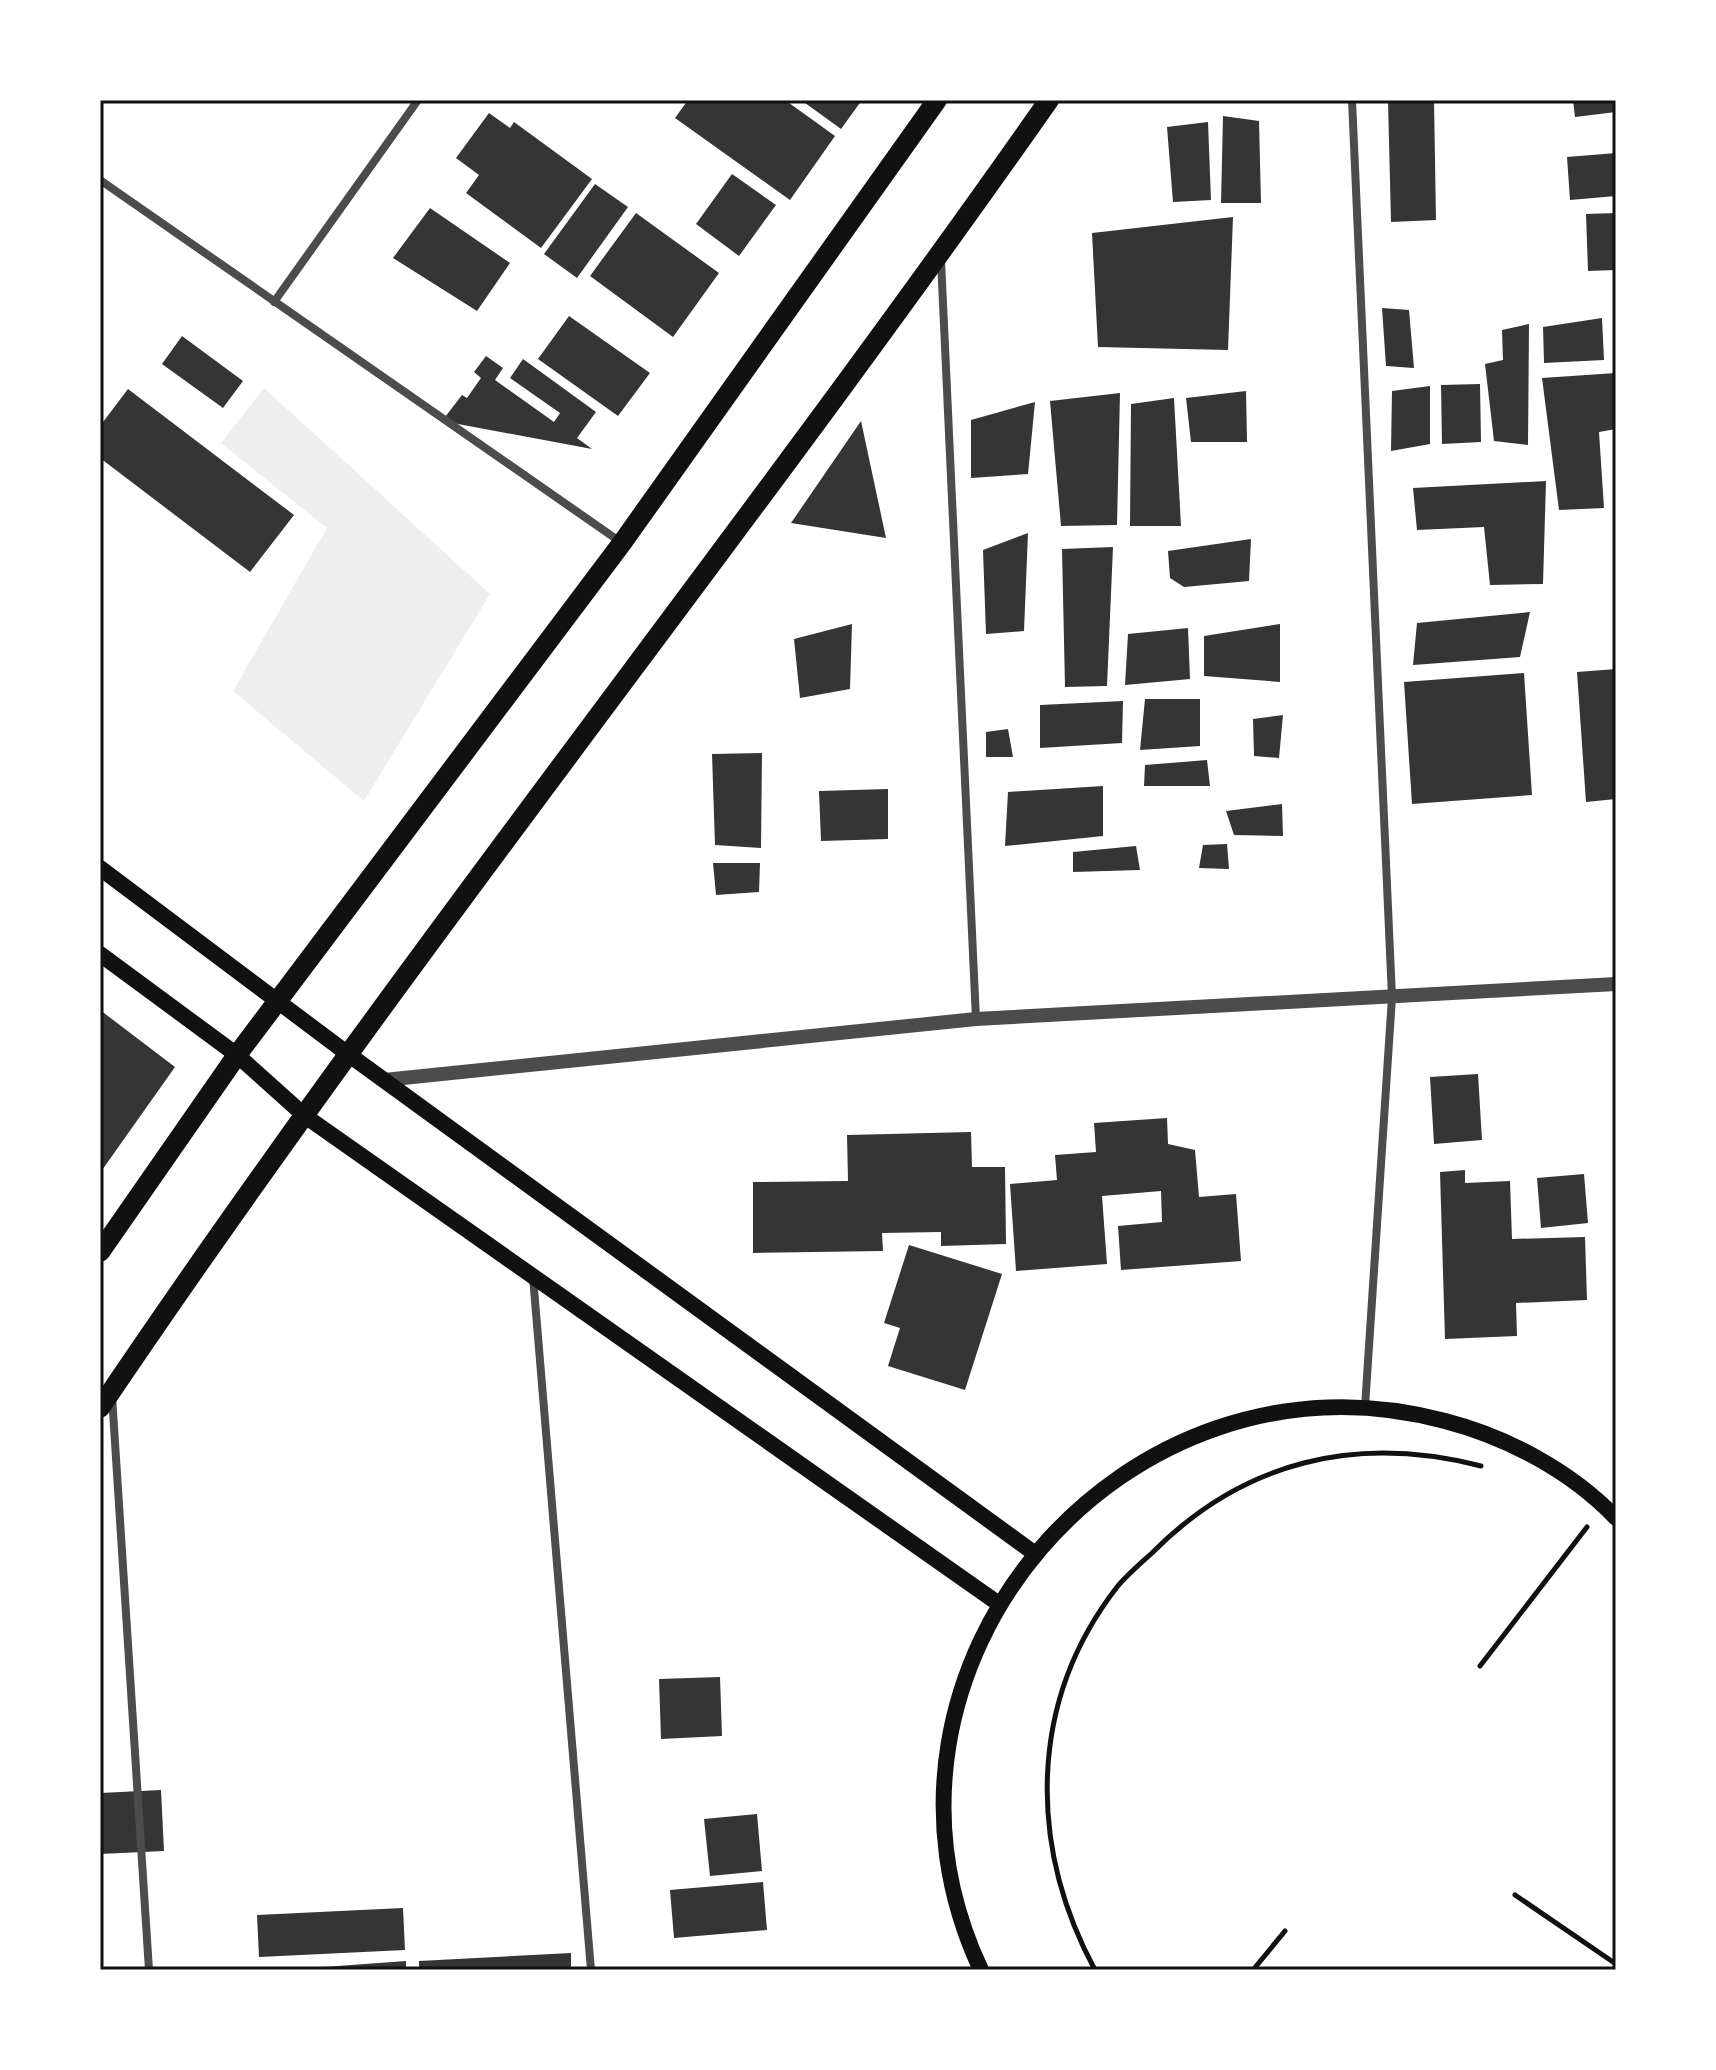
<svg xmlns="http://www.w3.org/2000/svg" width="1716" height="2070" font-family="'Sofia Sans Condensed',sans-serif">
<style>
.green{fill:#eee}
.building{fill:#353535}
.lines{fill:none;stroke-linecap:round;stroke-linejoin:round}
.path{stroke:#111;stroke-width:5}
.minor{stroke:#4c4c4c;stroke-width:8}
.tertiary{stroke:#4c4c4c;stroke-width:14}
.secondary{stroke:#111;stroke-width:16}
.primary{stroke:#111;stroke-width:20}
.neatline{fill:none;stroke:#111;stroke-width:3}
</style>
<rect width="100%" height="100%" fill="#fff"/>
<!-- green -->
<path class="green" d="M264,388l226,206 -126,207 -131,-110 94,-163 -106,-85z"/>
<!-- building -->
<path class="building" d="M688,100h97l50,36 -45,64 -115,-82z
M801,100h61l-21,29z
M1434,100l2,120 -45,2 -3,-121z
M1573,100h43v12l-41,5z
M489,113l21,15 4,-6 78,57 -51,69 -75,-55 13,-18 -23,-17z
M1223,116l36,5 2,82h-40z
M1208,122l3,78 -38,2 -6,-75z
M1616,153v43l-46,4 -3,-43z
M732,174l44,31 -37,51 -43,-32z
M595,184l33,23 -51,71 -33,-24z
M430,208l80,55 -33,48 -84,-53z
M636,213l83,60 -46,64 -83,-61z
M1616,213v57l-28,1 -2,-57z
M1233,217l-5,133 -130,-3 -6,-114z
M1382,308l27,2 5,58 -28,-2z
M569,316l81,57 -32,43 -80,-57z
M1602,318l2,42 -60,3 -1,-36z
M1529,324l-1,121 -34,-4 -9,-77 18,-4 -1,-30z
M182,336l61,45 -20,27 -61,-44z
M486,356l17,12 -8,12 59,42 6,-9 -50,-35 13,-19 73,53 -19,26 15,11 -150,-28 20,-26 5,3 14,-20 -7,-6z
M1616,373v56l-17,3 5,76 -45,2 -17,-132z
M1480,384l1,58 -39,2 -1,-59z
M1430,386v58l-39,7 1,-60z
M128,389l166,126 -44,57 -150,-114v-32z
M1246,391l1,51h-56l-5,-44z
M1120,393l-3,132 -56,1 -11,-125z
M1174,398l7,128h-51l1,-122z
M1035,402l-7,72 -57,4v-58z
M861,421l25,117 -95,-15z
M1546,481l-3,103 -53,1 -6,-58 -67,3 -4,-42z
M1028,533l-4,98 -38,3 -3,-84z
M1251,539l-2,42 -65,6 -14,-9 -2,-27z
M1113,547l-6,139 -42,1 -3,-138z
M1530,612l-10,45 -107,8 4,-42z
M852,624l-2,65 -50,9 -6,-59z
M1280,624v58l-76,-6v-40z
M1188,628l2,51 -65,6 3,-51z
M1616,669v130l-30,3 -9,-130z
M1524,673l8,122 -120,9 -8,-122z
M1145,699h55v47l-60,4z
M1123,701l-1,42 -82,5v-43z
M1283,715l-4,43 -25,-2 -1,-37z
M1008,729l5,28h-27v-25z
M762,753l-1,95 -46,-3 -3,-91z
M1207,760l3,26h-66l1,-21z
M1103,786v50l-98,10 3,-54z
M888,789v50l-67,2 -2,-50z
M1282,804l1,32 -49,-1 -8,-24z
M1227,844l2,25 -30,-1 4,-23z
M1136,846l4,24 -67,2v-20z
M713,863h47l-1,29 -43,3z
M100,1010l75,57 -75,106z
M1478,1074l4,66 -48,4 -4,-67z
M1167,1118l1,26 27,6 4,47 37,-3 5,67 -120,9 -3,-44 44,-4 -1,-31 -59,5 5,68 -91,7 -6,-87 47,-4 -2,-25 41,-3 -2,-29z
M971,1132l1,35h33l1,77 -65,2v-14l-59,1 1,18 -130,2v-71l95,-1 -1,-46z
M1465,1170v13l45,-2 2,58 73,-2 2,63 -71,3 1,33 -72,3 -5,-167z
M1584,1174l4,49 -47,5 -4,-50z
M909,1245l93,29 -37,116 -77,-24 12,-38 -16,-5z
M720,1677l2,59 -61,3 -2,-60z
M161,1790l3,61 -64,3v-61z
M757,1814l5,57 -52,5 -6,-57z
M763,1882l4,48 -93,8 -4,-48z
M403,1908l2,42 -146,7 -2,-42z
M571,1953v17h-152v-9z
M406,1961v9h-96v-2z"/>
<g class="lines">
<!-- path -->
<path class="path" d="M1480,1666l107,-139
M1515,1895l101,69
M1095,1970c-67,-125 -67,-268 22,-383 10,-12 23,-23 35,-34 91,-92 204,-119 329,-87
M1253,1970l32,-39"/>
<!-- minor -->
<path class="minor" d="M1352,100l40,897 -27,410
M100,180l522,363
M941,260l35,759
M274,302l144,-202
M533,1277l58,693
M112,1396l37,574"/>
<!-- tertiary -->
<path class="tertiary" d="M384,1080l592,-61 640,-35"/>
<!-- secondary -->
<path class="secondary" d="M100,868l248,186 686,499
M100,954l137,101 68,61 694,488
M981,1970c-142,-303 144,-635 464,-549 62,16 126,50 171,97"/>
<!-- primary -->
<path class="primary" d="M100,1252l137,-197 385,-512 315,-443
M100,1408c301,-447 640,-867 949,-1308"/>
</g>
<!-- border -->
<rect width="1716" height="2070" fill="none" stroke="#ffffff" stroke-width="204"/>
<rect x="102" y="102" width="1512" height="1866" class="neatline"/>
</svg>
